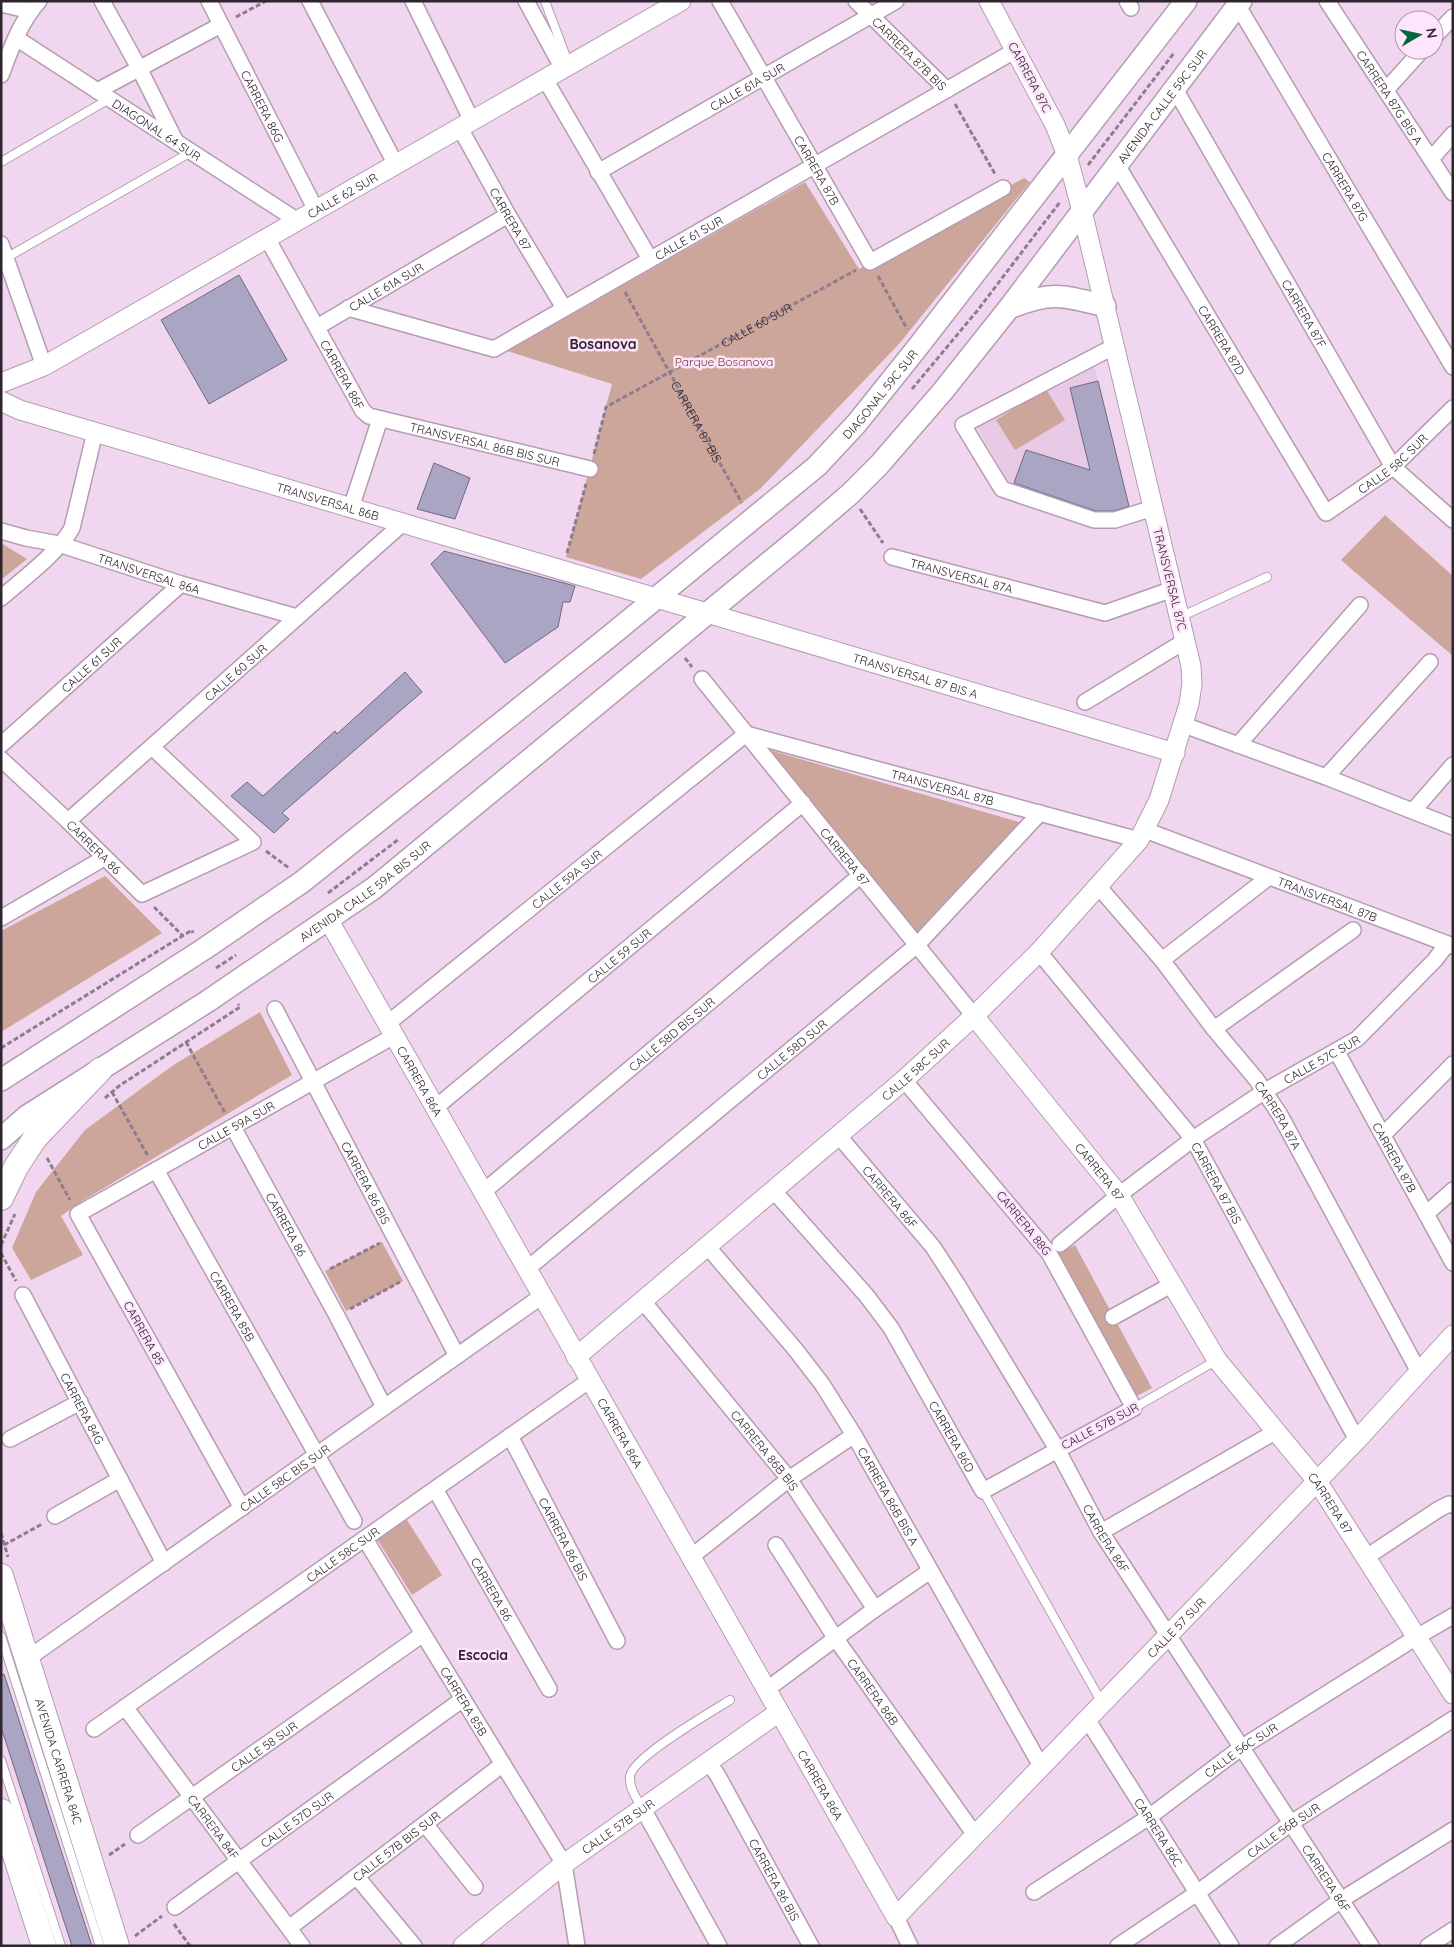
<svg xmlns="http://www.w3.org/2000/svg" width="1454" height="1947" font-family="Quicksand,sans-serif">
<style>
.built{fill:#e8cae7}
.green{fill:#cda69b}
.building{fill:#aaa5c3;stroke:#6e6984}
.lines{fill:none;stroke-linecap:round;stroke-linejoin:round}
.service-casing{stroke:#b49cb3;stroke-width:10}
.minor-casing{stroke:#b49cb3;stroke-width:18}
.tertiary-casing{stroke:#b49cb3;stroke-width:21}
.secondary-casing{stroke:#b49cb3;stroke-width:24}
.primary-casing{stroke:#b49cb3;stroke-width:26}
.path{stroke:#8f7d8e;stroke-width:3;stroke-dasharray:5 2.5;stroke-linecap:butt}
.service{stroke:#fff;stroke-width:8}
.minor{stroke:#fff;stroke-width:15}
.tertiary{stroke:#fff;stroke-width:19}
.secondary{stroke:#fff;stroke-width:21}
.primary{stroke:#fff;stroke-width:24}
.labels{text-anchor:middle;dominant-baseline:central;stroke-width:5;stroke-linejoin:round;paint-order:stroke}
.street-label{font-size:12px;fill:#2f252e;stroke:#fee4fd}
.park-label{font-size:12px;fill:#783f31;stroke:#fee4fd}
.neighbourhood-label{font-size:14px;font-weight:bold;fill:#2f252e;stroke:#fee4fd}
</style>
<rect width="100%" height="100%" fill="#f0d7ef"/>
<!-- built -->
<path class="built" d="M1094,365l4,16 32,129 -30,4 -91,-31 -33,-58z"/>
<!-- green -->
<path class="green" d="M1024,178l6,4 -131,162 -139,145 -119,90 -75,-22 46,-173 -105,-33 298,-169 54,87z
M1046,389l19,31 -50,30 -19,-30z
M1385,515l68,61v80l-112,-96z
M1,543l26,16 -26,21z
M769,750l253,73 -102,114z
M105,876l57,57 -161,99v-101z
M260,1012l32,63 -208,125 -23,16 22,39 -52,25 -19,-32 24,-56 49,-62 87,-64z
M382,1242l21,39 -57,30 -21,-40z
M1075,1245l77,143 -17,9 -77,-143z
M407,1520l35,55 -30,20 -35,-56z"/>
<!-- building -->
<path class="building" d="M239,275l48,85 -78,44 -48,-84z
M1098,381l31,125 -15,5h-18l-82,-28 12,-33 64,20 -20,-82z
M434,463l36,15 -15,41 -38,-10z
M444,551l131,35 -5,16h-7l-5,25 -53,36 -74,-99z
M405,672l17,20 -140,121 7,6 -15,14 -43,-37 16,-14 16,14 72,-65 2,3z
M4,1674l88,272h-20l-71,-219v-52z"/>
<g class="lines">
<!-- service casing -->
<g class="service-casing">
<path id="service" d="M545,1l24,64
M1,162l108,-63
M6,258l185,-106
M1180,617l87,-40
M1134,1408l83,-48
M983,1491l119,212
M1,1636l99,310
M1,1760l60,186
M642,1807c-6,-9 -13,-19 -12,-31 3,-19 81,-64 100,-76"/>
</g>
<!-- minor casing -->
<g class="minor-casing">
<g id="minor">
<path d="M102,1l37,67 36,72"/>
<path id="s3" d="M209,1l107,209"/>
<path d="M310,1l86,164"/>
<path d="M413,1l59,120"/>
<path d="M526,1l37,68"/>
<path id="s4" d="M720,1l150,261 133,-74"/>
<path id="s5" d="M856,1l91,89"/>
<path d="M1127,1l4,7"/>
<path id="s6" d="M1327,1l126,192"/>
<path d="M1,4l30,7"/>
<path id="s7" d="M1238,6l215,361"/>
<path d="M1434,37l19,-20"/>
<path id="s8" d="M16,38l282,183"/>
<path d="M1,75c10,-26 19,-53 38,-74"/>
<path d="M545,79l105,180"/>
<path id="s9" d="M1175,89l218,378 60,53"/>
<path d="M1386,90l36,-40"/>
<path d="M97,91l124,-66"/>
<path id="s10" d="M460,128l48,87 56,93"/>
<path d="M1431,159l22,-25"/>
<path id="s11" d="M1117,165l209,348 67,-46 60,-59"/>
<path id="s12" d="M598,172l298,-171"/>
<path id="s13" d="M267,238l96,173 6,5 221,53"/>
<path d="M1,244l43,122"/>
<path id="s14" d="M348,308l146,41 522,-299"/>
<path id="s15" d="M317,327l191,-112"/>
<path d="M1115,346l-152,79 39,64 92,31h21l38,-12"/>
<path d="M351,508l29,-89"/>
<path id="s16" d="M1,531l25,7 33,6 122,40 116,33"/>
<path id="s17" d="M892,557l213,56 68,-24"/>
<path d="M1,598c22,-19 58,-46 71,-70l23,-96"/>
<path id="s18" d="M702,679l272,337"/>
<path d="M1085,702l100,-61"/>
<path d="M1184,725l142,52 127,50"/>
<path id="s19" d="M1,745l180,-161"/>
<path d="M1238,745l122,-140"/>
<path id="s20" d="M1,759l67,62 74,73 111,-52 -101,-95"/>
<path d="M1326,777l104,-115"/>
<path d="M1413,811l40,-46"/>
<path id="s21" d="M68,821l334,-297"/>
<path id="s22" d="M1145,830l308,116"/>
<path id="s23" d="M1098,886l64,74 52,69 42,50 24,36 139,257"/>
<path d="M1,918l103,-60"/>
<path id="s24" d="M1039,952l154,187 164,301"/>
<path d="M1162,960l107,-83"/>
<path id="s25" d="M275,1009l182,347"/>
<path id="s26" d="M387,1024l359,-290 393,106"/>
<path d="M1214,1029l139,-99"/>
<path id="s27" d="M1337,1052l116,211"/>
<path id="s28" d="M435,1108l368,-305"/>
<path id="s29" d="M233,1127l104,189 47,91"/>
<path id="s30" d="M838,1135l95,112 24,37 100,165 44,83 270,414"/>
<path d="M1383,1135l70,-71"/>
<path id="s31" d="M156,1170l198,351"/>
<path id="s32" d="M773,1190l93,105 25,33 92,163 151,-83 -85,-155 -145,-173"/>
<path id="s33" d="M483,1192l378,-317"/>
<path d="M1426,1214l27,-24"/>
<path id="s34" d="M1060,1244l59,-49 74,-56 72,-48 92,-52 78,-79 12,-16"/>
<path id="s35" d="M707,1246l88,103 27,35 32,51 187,331"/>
<path id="s36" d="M527,1269l390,-324 123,-132"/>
<path id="s37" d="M23,1295l141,268"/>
<path id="s38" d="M642,1300l147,179 86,130"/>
<path d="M1113,1317l58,-32"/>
<path id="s39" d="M510,1436l107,205"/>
<path d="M10,1439l70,-37"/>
<path id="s40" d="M435,1489l114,200"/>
<path id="s41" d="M242,1508l-164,-294 316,-178"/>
<path d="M55,1516l65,-37"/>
<path d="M1101,1532l174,-100"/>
<path id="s42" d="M365,1539l199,325 13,82"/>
<path id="s43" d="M776,1545l60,94 139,196"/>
<path d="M691,1557l98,-78 65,-44"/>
<path d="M1365,1558l74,-49 10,-5 4,1"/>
<path id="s44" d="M27,1659l515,-363"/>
<path d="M766,1690l109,-81 55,-38"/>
<path id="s45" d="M125,1707l177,239"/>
<path id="s46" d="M1087,1719l144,227"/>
<path id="s47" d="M94,1729l496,-349"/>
<path id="s48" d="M708,1761l10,15 93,170"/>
<path d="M642,1807l77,139"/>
<path d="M425,1824l50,63"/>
<path id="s49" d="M138,1835l285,-201"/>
<path d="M357,1877l57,69"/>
<path id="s50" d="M1034,1892l115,-75 93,-70 173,-109 38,-22"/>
<path id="s51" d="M175,1907l288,-208"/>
<path d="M896,1917l14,29"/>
<path id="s52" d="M289,1928l214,-164"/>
<path id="s53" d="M1118,1946l79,-53 94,-70 162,-104"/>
<path d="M1277,1946l64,-46 112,-70"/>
<path d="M1428,1946l25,-16"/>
</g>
</g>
<!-- tertiary casing -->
<g class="tertiary-casing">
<g id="tertiary">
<path id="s54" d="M1,383l43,-17 637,-365"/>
<path id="s55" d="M1,401l19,9 687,203 468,140"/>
<path id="s56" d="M329,921l567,996 461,-477 96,-105"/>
<path id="s57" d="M974,1016l145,179 98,165 100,121 136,213"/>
<path id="s58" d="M576,1357l328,-277 70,-64 65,-64 59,-66 41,-46 20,-40 30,-96 3,-20 -1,-18 -109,-455 -15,-56 -12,-30 -66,-124"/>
<path id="s59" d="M463,1946l101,-82 215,-152"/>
</g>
</g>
<!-- secondary casing -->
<g class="secondary-casing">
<g id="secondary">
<path d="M1009,308c42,-17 53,-13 96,-2"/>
<path id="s60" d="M1,1080l203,-131 98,-67 308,-246 207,-170 40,-43 60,-75 269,-347"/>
<path id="s61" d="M1,1139l26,-23 181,-115 166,-113 426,-351 50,-43 29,-29 64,-74 66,-83 232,-307"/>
</g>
</g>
<!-- primary casing -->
<g class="primary-casing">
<g id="primary">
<path d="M1,1198l15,-31 19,-29 65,-68"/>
<path id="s62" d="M1,1576l116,370"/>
<path d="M1,1811l43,135"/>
</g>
</g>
<!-- path -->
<g class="path">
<path d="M236,17l30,-16"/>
<path d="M955,104l40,70"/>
<path d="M1088,165l86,-112"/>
<path d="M878,276l29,53"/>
<path id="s1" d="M625,292l117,211"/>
<path d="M912,389l65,-78 83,-109"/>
<path id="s2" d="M594,454l12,-47 250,-137"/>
<path d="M860,509l23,34"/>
<path d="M567,553l19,-69"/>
<path d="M685,658l7,9"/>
<path d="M266,851l23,17"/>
<path d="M328,893l71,-54"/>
<path d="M154,907l29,29"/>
<path d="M216,968l20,-13"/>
<path d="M186,1042l39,71"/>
<path d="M1,1048l191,-118 1,3"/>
<path d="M112,1092l36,64"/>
<path d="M105,1098l14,-12 121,-79 -2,-3"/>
<path d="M47,1158l23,42"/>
<path d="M1,1245l14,-31"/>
<path d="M1,1253l15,28"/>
<path d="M330,1269l50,-26"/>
<path d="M350,1309l50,-27"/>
<path d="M1,1533l7,24"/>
<path d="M4,1545l38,-21"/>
<path d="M109,1855l16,-11"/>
<path d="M174,1924l16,22"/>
<path d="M135,1936l27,-20"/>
</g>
<!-- service -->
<use href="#service" class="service"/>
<!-- minor -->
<use href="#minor" class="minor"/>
<!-- tertiary -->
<use href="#tertiary" class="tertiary"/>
<!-- secondary -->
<use href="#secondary" class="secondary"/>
<!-- primary -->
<use href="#primary" class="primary"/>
</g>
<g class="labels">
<!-- street labels -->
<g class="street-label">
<text stroke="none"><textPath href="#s5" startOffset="75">CARRERA 87B BIS</textPath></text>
<text transform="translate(1030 77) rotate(62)">CARRERA 87C</text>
<text stroke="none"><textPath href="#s12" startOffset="172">CALLE 61A SUR</textPath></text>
<text stroke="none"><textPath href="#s6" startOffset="115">CARRERA 87G BIS A</textPath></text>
<text stroke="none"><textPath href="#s3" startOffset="118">CARRERA 86G</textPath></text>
<text stroke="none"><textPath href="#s61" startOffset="1566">AVENIDA CALLE 59C SUR</textPath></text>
<text stroke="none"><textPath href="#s8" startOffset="168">DIAGONAL 64 SUR</textPath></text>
<text stroke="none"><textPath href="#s4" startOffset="195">CARRERA 87B</textPath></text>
<text stroke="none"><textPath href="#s7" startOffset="210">CARRERA 87G</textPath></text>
<text stroke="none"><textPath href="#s54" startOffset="390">CALLE 62 SUR</textPath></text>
<text stroke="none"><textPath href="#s10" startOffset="104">CARRERA 87</textPath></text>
<text stroke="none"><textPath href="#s14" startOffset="376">CALLE 61 SUR</textPath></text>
<text stroke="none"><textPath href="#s15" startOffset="80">CALLE 61A SUR</textPath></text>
<text stroke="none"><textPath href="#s9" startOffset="259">CARRERA 87F</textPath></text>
<text stroke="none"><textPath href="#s2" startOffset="220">CALLE 60 SUR</textPath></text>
<text stroke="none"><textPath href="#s11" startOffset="204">CARRERA 87D</textPath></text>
<text stroke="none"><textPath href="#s13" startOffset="156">CARRERA 86F</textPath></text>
<text stroke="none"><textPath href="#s60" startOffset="1118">DIAGONAL 59C SUR</textPath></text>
<text stroke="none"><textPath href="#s1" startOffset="148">CARRERA 87 BIS</textPath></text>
<text stroke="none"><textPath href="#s13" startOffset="325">TRANSVERSAL 86B BIS SUR</textPath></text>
<text stroke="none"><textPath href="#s11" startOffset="489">CALLE 58C SUR</textPath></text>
<text stroke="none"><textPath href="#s55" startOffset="342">TRANSVERSAL 86B</textPath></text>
<text stroke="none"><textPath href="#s16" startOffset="154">TRANSVERSAL 86A</textPath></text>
<text stroke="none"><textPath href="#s17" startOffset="72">TRANSVERSAL 87A</textPath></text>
<text transform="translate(1170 579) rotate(76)">TRANSVERSAL 87C</text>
<text stroke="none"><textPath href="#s19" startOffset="121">CALLE 61 SUR</textPath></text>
<text stroke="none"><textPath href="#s21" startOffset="224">CALLE 60 SUR</textPath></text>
<text stroke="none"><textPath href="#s55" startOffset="955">TRANSVERSAL 87 BIS A</textPath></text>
<text stroke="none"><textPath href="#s26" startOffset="665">TRANSVERSAL 87B</textPath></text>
<text stroke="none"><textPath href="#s20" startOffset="128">CARRERA 86</textPath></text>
<text stroke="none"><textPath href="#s18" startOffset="228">CARRERA 87</textPath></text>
<text stroke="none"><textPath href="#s26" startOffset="231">CALLE 59A SUR</textPath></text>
<text stroke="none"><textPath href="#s61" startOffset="441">AVENIDA CALLE 59A BIS SUR</textPath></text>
<text stroke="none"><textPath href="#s22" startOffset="195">TRANSVERSAL 87B</textPath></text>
<text stroke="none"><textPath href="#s28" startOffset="239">CALLE 59 SUR</textPath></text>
<text stroke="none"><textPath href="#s33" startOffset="246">CALLE 58D BIS SUR</textPath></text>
<text stroke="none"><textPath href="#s36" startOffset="344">CALLE 58D SUR</textPath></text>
<text stroke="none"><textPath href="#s34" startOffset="321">CALLE 57C SUR</textPath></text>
<text stroke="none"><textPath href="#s58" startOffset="445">CALLE 58C SUR</textPath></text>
<text stroke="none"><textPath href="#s56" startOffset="184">CARRERA 86A</textPath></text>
<text stroke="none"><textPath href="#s23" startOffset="292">CARRERA 87A</textPath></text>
<text stroke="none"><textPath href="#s41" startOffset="518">CALLE 59A SUR</textPath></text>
<text stroke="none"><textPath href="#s27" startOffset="120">CARRERA 87B</textPath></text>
<text stroke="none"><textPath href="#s57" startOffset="200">CARRERA 87</textPath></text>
<text stroke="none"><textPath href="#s25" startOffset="196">CARRERA 86 BIS</textPath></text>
<text stroke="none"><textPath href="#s24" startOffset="292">CARRERA 87 BIS</textPath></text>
<text stroke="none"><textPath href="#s30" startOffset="81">CARRERA 86F</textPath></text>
<text transform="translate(1024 1223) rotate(51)">CARRERA 88G</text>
<text stroke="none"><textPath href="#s29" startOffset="111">CARRERA 86</textPath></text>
<text stroke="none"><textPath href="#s31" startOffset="156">CARRERA 85B</textPath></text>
<text transform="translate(144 1333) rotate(61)">CARRERA 85</text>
<text stroke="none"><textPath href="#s37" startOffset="128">CARRERA 84G</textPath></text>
<text transform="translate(1100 1426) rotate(-28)">CALLE 57B SUR</text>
<text stroke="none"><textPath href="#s56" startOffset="589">CARRERA 86A</textPath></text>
<text stroke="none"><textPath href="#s32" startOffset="306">CARRERA 86D</textPath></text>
<text stroke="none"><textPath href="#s38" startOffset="194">CARRERA 86B BIS</textPath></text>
<text stroke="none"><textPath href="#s44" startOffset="315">CALLE 58C BIS SUR</textPath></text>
<text stroke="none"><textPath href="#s35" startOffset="310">CARRERA 86B BIS A</textPath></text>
<text stroke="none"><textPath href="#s57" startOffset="605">CARRERA 87</textPath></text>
<text stroke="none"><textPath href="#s39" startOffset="116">CARRERA 86 BIS</textPath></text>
<text stroke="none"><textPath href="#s30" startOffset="486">CARRERA 86F</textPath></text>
<text stroke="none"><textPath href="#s47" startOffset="304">CALLE 58C SUR</textPath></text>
<text stroke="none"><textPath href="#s40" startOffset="115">CARRERA 86</textPath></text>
<text stroke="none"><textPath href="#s56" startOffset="1549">CALLE 57 SUR</textPath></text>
<text stroke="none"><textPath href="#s43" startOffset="176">CARRERA 86B</textPath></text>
<text stroke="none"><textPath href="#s42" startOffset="190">CARRERA 85B</textPath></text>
<text stroke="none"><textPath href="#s49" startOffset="154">CALLE 58 SUR</textPath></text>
<text stroke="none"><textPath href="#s50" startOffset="251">CALLE 56C SUR</textPath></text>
<text stroke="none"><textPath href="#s62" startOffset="194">AVENIDA CARRERA 84C</textPath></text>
<text stroke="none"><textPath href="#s56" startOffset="994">CARRERA 86A</textPath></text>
<text stroke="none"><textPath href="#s51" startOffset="150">CALLE 57D SUR</textPath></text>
<text stroke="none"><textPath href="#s59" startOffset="196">CALLE 57B SUR</textPath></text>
<text stroke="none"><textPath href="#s45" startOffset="149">CARRERA 84F</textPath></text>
<text stroke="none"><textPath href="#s53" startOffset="202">CALLE 56B SUR</textPath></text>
<text stroke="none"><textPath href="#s46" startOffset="134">CARRERA 86C</textPath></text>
<text stroke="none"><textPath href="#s52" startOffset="135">CALLE 57B BIS SUR</textPath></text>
<text stroke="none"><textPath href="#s30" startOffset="891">CARRERA 86F</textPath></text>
<text stroke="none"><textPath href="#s48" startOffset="136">CARRERA 86 BIS</textPath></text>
</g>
<!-- park labels -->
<g class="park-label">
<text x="724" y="361">Parque Bosanova</text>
</g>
<!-- neighbourhood labels -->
<g class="neighbourhood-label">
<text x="603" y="344">Bosanova</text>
<text x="483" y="1655">Escocia</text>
</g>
</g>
<!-- border -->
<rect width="1454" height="1947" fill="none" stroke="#2f252e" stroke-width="5"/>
<!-- north arrow -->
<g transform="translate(1419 35) rotate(81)"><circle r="24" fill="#fee4fd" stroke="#ab98aa"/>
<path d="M0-4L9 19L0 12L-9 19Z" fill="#03673b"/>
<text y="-8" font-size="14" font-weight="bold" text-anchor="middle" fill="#2f252e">N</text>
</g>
</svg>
